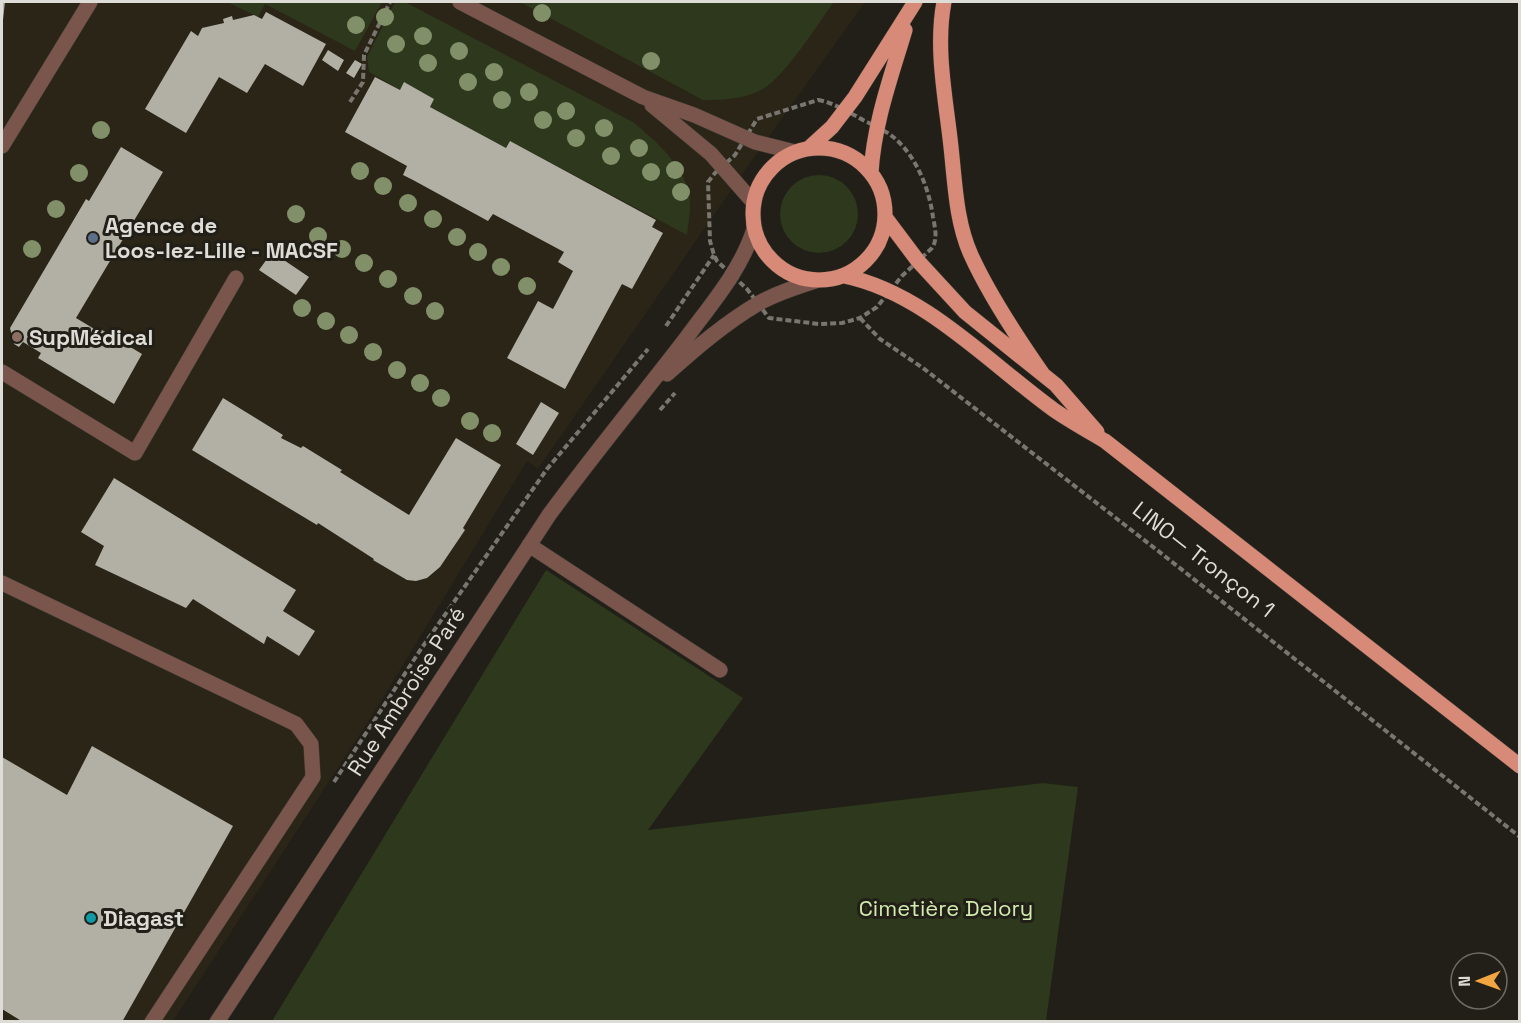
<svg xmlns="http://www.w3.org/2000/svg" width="1521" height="1023" font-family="'Space Grotesk',sans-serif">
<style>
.built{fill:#2a2517}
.green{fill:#2d381c}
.building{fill:#b2afa4}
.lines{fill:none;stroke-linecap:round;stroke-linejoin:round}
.minor-casing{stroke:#3b3932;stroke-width:16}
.major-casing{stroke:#3b3932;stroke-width:16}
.path{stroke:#78766f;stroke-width:4;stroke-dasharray:6 3;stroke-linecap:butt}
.minor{stroke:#7a554c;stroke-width:15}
.major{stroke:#d78a78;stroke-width:15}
.tree{fill:#82906a}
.service-dot{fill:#5c6f8a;stroke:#211f17;stroke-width:2}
.education-dot{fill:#8d6e63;stroke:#211f17;stroke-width:2}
.culture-dot{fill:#0f9aa8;stroke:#211f17;stroke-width:2}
.labels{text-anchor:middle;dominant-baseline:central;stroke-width:6;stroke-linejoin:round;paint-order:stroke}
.poi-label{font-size:22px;font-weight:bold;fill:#dedcd7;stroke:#211f17;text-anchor:start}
.street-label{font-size:22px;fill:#dedcd7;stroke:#211f17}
.park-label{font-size:22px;fill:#d1ecae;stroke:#211f17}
</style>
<rect width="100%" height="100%" fill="#211f17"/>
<!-- built -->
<path class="built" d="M2,2h863l-120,168 -207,299 -11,-8 -152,250 -202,310 -171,1z"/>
<!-- green -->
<path class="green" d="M227,2h155l-27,49 -90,-47 -7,13z
M395,2h10l228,120c24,20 55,46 57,80 1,10 -2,22 -3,33l-177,-94 -4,7 -76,-41 4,-8 -29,-16 -5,7 -31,-18 -2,-15z
M520,2h314c-17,23 -48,73 -71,87 -17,10 -40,11 -60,11z
M780 214a39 39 0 1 1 78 0a39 39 0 1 1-78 0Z
M546,570l197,128 -95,132 395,-47 35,4 -32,234h-774z"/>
<!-- building -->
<path class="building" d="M2,2h3l-2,18h-1z
M266,12l60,32 -23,42 -38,-22 -18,29 -28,-16 -33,56 -41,-24 46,-78 7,5 4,-8 22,-5 -1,-4 9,-3 1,4 21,-5 8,4z
M328,50l16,10 -6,11 -16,-11z
M355,60l7,4 -8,14 -8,-5z
M375,77l25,13 4,-8 30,17 -4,8 76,41 4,-7 146,79 -4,7 11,6 -31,56 -10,-5 -57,105 -58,-31 31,-57 15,8 20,-38 -15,-9 6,-10 -71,-38 -5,7 -75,-41 -10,-5 4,-9 -62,-34z
M121,147l42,25 -87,146 20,12 1,-3 45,27 -28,50 -76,-46 3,-5 -18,-11 -4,5 -5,-3 -4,-16 76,-129 3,2z
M272,252l37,25 -13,18 -37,-25z
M223,398l60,37 -2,3 20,10 2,-2 39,24 -2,2 69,43 47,-77 45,27 -38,63 2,2 -25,37 -13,11 -11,3 -9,-1 -34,-20 1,-1 -56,-36 -1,2 -125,-75z
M541,402l18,11 -26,42 -17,-11z
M114,478l182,112 -13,21 32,20 -16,25 -32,-20 -3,8 -71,-45 -7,9 -91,-43 9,-19 -23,-14z
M92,746l141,80 -111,196h-99l-21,-13v-252l65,38z"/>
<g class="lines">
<!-- minor casing -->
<g class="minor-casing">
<path id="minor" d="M460,2l183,95 51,18 61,27 40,10
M652,105l59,49 43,49
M2,146l88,-144
M2,372l133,81 101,-175
M667,374c29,-26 58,-51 92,-71 18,-10 37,-16 56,-22
M529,545l191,125
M2,583l294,141 15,20 2,33 -161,245
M217,1022l332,-507c44,-60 92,-118 138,-178 25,-34 54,-67 67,-108"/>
</g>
<!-- major casing -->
<g class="major-casing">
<path id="major" d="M944,2c-9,47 2,98 7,145 4,36 5,75 20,108 18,40 46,82 71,118
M753 214a66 66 0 1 1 132 0a66 66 0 1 1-132 0Z
M809,148l23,-21 23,-30 60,-95
M871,173c3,-50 20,-96 34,-143
M885,217l33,44 47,51 91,73 41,47
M844,276c80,16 146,88 210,134 16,11 34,21 51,31l415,325"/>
</g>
<!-- path -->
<path class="path" d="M818,100c14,2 25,10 38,16 11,7 26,12 36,20 24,19 37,52 41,81 2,11 5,22 -1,31l-30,28 -25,31 -17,11 -18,5 -23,1 -50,-6 -22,-29 -30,-28 -3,-6 -4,-14 -2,-59 7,-9 20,-18 22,-36z
M350,102l13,-20 1,-27 26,-53
M860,318l20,21 43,29 234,182 363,287
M666,326l48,-71
M660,410l15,-17
M334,782l87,-133 126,-180 101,-120"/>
<!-- minor -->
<use href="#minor" class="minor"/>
<!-- major -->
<use href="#major" class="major"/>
</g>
<!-- trees -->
<g class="tree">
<circle cx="542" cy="13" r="9"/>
<circle cx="385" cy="17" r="9"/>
<circle cx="356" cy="25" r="9"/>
<circle cx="423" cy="36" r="9"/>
<circle cx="396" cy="44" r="9"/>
<circle cx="459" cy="51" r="9"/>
<circle cx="651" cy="61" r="9"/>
<circle cx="428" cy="63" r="9"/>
<circle cx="494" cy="72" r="9"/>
<circle cx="468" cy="82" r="9"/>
<circle cx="529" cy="92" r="9"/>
<circle cx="502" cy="100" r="9"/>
<circle cx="566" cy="111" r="9"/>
<circle cx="543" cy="120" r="9"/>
<circle cx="604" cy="128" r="9"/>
<circle cx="101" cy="130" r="9"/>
<circle cx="576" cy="138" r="9"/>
<circle cx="639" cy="148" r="9"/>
<circle cx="611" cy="156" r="9"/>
<circle cx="675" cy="170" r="9"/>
<circle cx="360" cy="171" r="9"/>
<circle cx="651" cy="172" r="9"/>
<circle cx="79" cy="173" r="9"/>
<circle cx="383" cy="186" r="9"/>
<circle cx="681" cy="192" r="9"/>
<circle cx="408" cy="203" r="9"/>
<circle cx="56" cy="209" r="9"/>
<circle cx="296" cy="214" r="9"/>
<circle cx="433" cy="219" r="9"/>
<circle cx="318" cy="236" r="9"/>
<circle cx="457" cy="237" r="9"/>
<circle cx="32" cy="249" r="9"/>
<circle cx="342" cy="249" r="9"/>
<circle cx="478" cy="252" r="9"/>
<circle cx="364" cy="263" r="9"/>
<circle cx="501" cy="267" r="9"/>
<circle cx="388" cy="279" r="9"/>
<circle cx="527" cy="286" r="9"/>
<circle cx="413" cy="296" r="9"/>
<circle cx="302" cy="308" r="9"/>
<circle cx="435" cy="311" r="9"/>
<circle cx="326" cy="321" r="9"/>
<circle cx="349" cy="335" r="9"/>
<circle cx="373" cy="352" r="9"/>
<circle cx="397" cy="370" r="9"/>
<circle cx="420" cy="383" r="9"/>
<circle cx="441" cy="398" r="9"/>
<circle cx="470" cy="421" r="9"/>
<circle cx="492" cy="433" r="9"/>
</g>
<!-- markers -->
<circle class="service-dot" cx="93" cy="238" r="6"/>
<circle class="education-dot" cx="17" cy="337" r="6"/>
<circle class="culture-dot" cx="91" cy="918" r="6"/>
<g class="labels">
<!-- poi labels -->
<g class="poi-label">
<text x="105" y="225">Agence de<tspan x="105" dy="25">Loos-lez-Lille - MACSF</tspan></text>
<text x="29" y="337">SupMédical</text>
<text x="103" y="918">Diagast</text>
</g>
<!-- street labels -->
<g class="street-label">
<text transform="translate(1204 559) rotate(38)">LINO— Tronçon 1</text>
<text transform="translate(406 691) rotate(-57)">Rue Ambroise Paré</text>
</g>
<!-- park labels -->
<g class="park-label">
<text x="946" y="908">Cimetière Delory</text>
</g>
</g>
<!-- border -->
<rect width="1521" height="1023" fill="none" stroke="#dedcd7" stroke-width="6"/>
<!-- north arrow -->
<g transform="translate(1479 981) rotate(269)"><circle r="28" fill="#211f17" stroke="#6d6b64" stroke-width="1.5"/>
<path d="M0-4.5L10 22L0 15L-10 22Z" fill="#f2a541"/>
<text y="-9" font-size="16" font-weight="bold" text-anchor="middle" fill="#dedcd7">N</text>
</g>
</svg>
